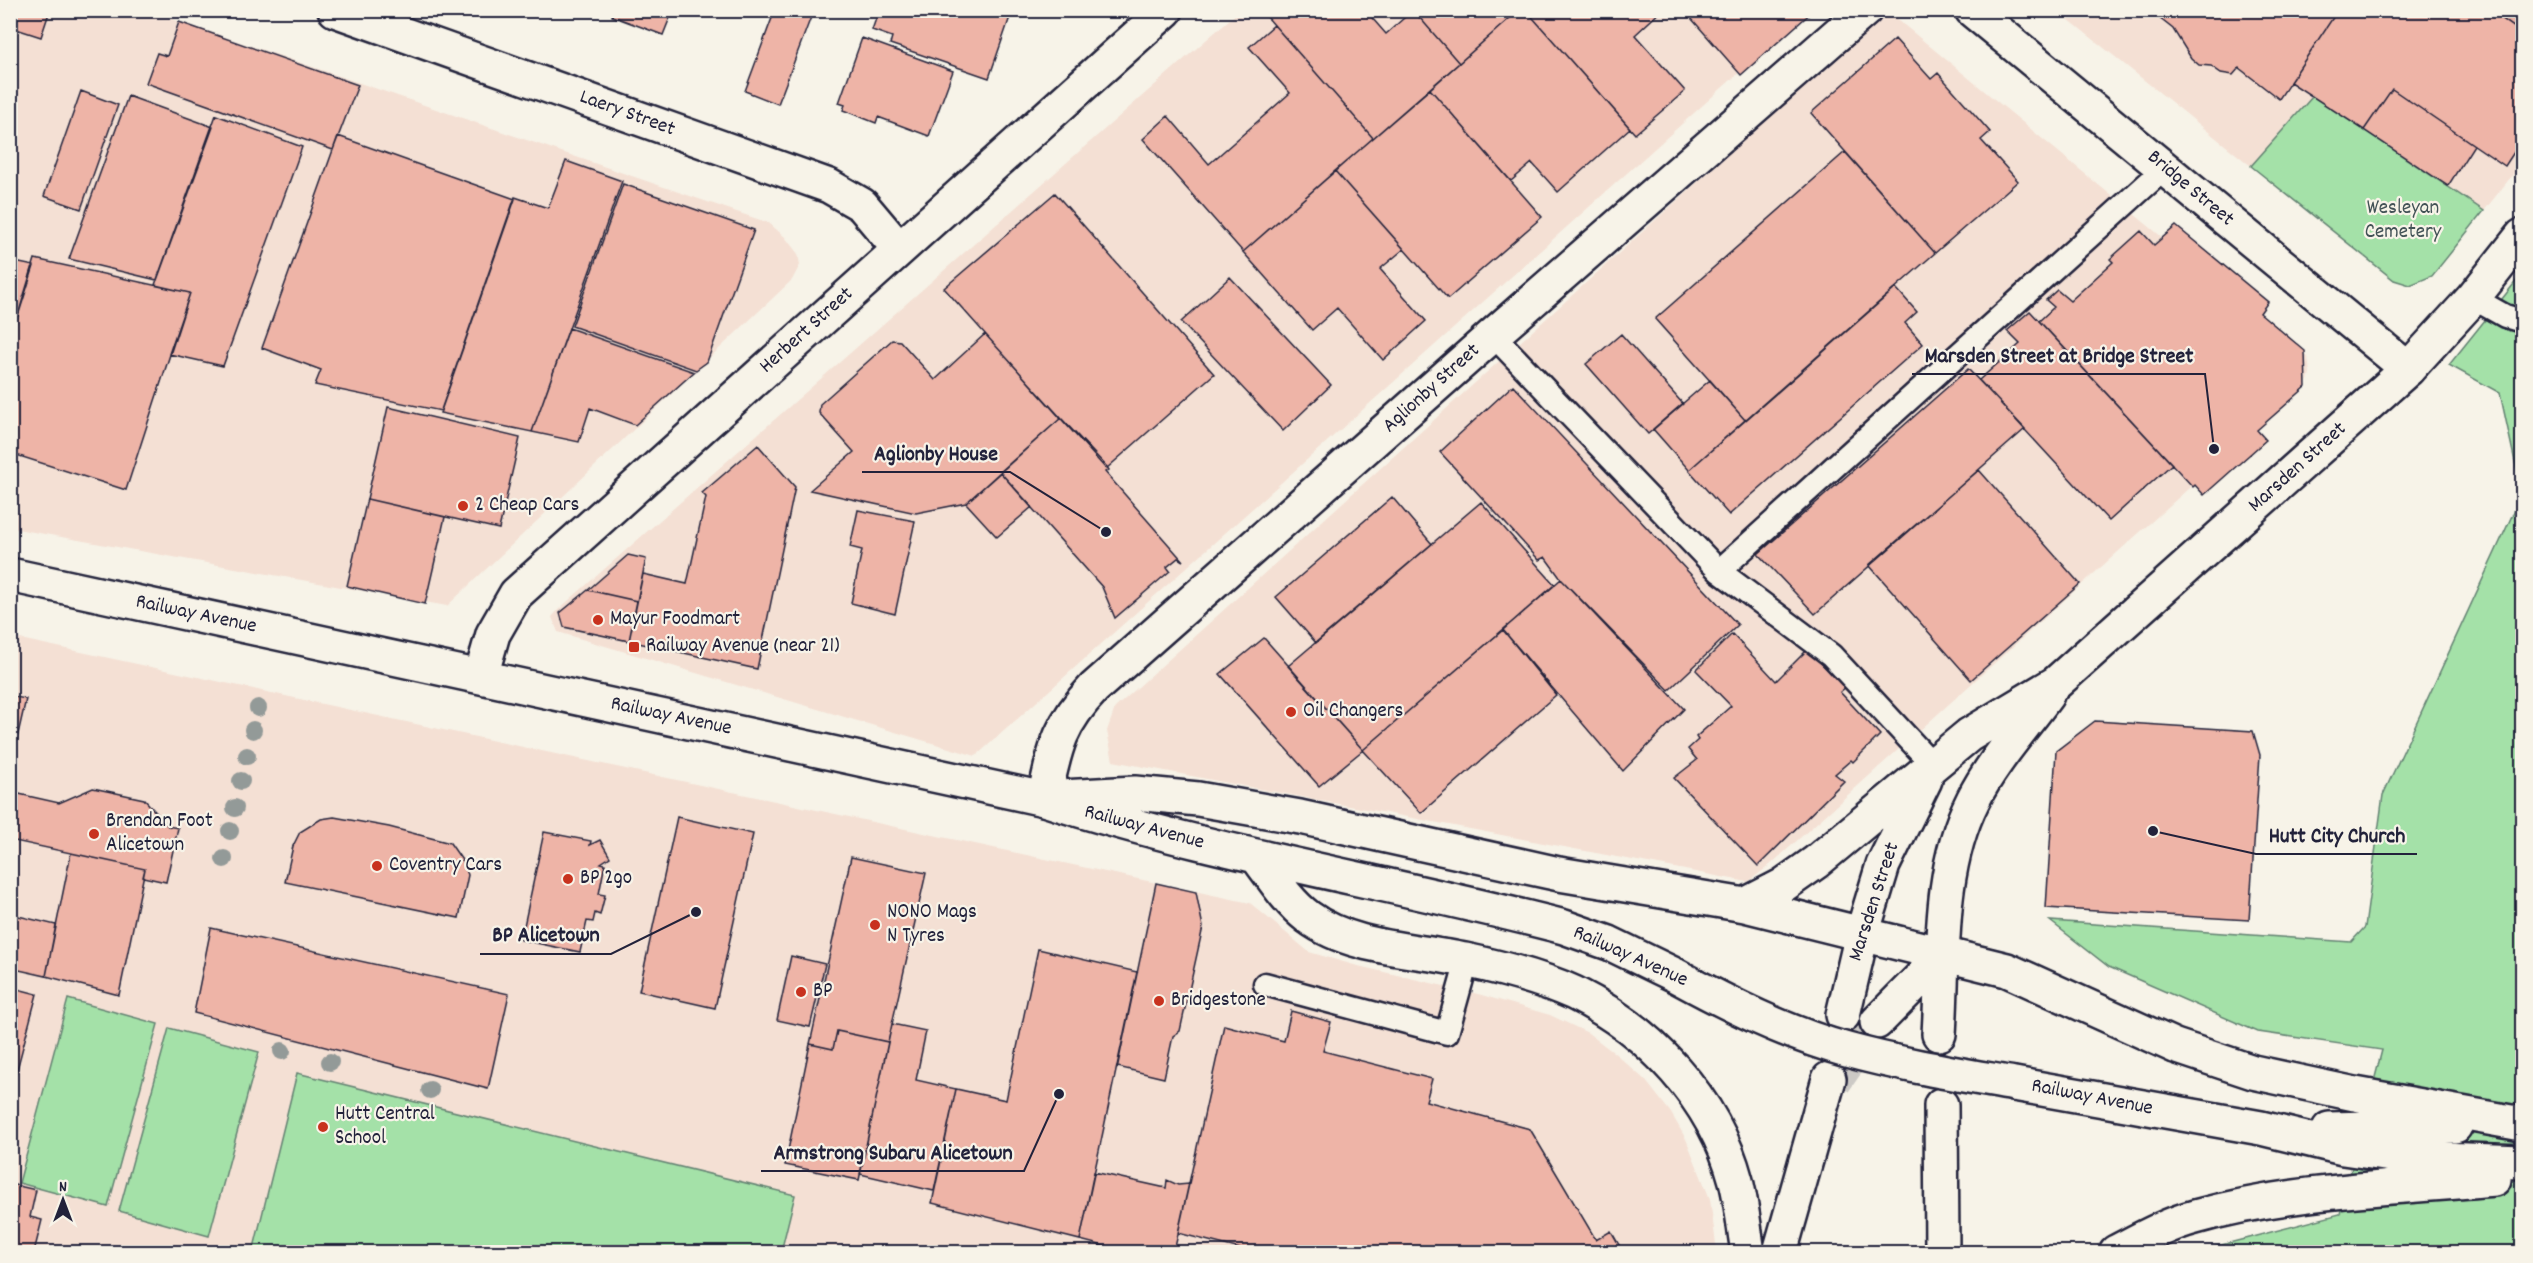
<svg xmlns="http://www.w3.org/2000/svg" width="2533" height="1263" font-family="Dekko,sans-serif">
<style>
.built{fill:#f4e0d4}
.green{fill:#a4e1a8;stroke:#638272;stroke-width:1.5}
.building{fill:#eeb4a7;stroke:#22223b;stroke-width:1.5}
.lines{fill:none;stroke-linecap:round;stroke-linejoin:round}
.secondary-tunnel{stroke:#ccc9c5;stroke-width:33;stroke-dasharray:33 16;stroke-linecap:butt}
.service-casing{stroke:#22223b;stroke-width:27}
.minor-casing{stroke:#22223b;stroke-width:38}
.tertiary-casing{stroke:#22223b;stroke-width:38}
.secondary-casing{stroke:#22223b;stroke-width:38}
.service{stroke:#f7f3e8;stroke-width:22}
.minor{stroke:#f7f3e8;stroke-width:33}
.tertiary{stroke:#f7f3e8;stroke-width:33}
.secondary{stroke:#f7f3e8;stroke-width:33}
.secondary-bridge-casing{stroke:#22223b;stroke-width:38;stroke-linecap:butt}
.secondary-bridge{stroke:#f7f3e8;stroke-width:33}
.tree{fill:#939a98}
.poi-dot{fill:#c8321e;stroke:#f7f3e8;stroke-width:2}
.labels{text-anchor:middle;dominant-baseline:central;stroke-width:4.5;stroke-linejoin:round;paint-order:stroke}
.street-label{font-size:21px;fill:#22223b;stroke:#f7f3e8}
.park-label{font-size:21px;fill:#425256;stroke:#f7f3e8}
.poi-label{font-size:21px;fill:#22223b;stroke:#f7f3e8;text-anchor:start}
.leader{fill:none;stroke:#22223b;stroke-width:2}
.callout-dot{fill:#22223b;stroke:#f7f3e8;stroke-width:2}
.callout-label{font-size:22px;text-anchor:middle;font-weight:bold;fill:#22223b;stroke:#f7f3e8;stroke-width:4.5;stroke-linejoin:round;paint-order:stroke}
</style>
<rect width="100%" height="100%" fill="#f7f3e8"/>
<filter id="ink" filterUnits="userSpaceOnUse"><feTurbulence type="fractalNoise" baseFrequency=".0167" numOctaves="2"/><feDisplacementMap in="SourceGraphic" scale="12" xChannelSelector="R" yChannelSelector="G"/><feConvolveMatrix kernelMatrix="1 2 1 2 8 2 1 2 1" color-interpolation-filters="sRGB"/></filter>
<g filter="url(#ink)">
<!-- built -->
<path class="built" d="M10,11h139l620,212 16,14 13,17 2,11 -8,15 -345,326 -436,-78z
M1239,11h569l-832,745 -418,-124 -6,-15 7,-8z
M1887,11l421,346 2,16 -2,8 -538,484 -22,17 -635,-121 -6,-30 8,-23z
M2058,11h464v152l-38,48 -171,-115 -62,70z
M11,637l1239,266 59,49 45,13 124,29 72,21 38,18 29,22 29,26 25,32 15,26 24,60 7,53h-1706z"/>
<!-- green -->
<path class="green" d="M2313,96l171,115 -52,65 -22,9 -16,-5 -143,-114z
M2522,274v978h-318l10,-5 126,-33 42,-164 -124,-18 -149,-65 -59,-46 301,21 14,-15 18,-132 139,-301 -22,-101 -51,-28z
M68,999l90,25 -50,183 -89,-24z
M169,1028l90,24 -50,184 -90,-25z
M297,1073l498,122 -14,57h-528z"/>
<!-- building -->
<path class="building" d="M10,10h40l-9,27 -31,-10z
M614,10h59l-10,25 -51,-19z
M775,10h21l15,7 -33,87 -33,-13z
M879,10h112l19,7 -21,61 -99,-34 2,-7 -20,-7z
M1261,10h104l21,24 27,-24 46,53 -86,75z
M1413,10h106l-60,53z
M1519,10h7l104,118 -72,64 -26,-29 -21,18 -81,-92z
M1526,10h136l-27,25 50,56 -50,43z
M1684,10h129v1l-72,64z
M2149,10h189l-59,89 -40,-31 -6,7 -12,-2 -10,-7 -12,-1 -8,-7 -18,-29z
M2338,10h152l32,23v107l-17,26 -113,-77 -28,41 -74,-48z
M2490,10h32v23z
M179,22l179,63 -25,65 -187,-67 11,-30 10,3z
M1274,25l99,113 -130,114 -100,-113 25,-23 41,48 81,-71 -41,-46z
M862,38l91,33 -24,65 -51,-19 -2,6 -33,-13 2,-5 -6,-2z
M1895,39l36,40 7,-6 52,59 -9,8 37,41 -83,72 -124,-140z
M1430,89l112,128 -94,82 -113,-128z
M2392,89l82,56 -26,41 -84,-56z
M81,91l37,14 -37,104 -37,-13z
M128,96l85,31 -56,153 -88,-21z
M216,115l86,32 -79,219 -54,-12 21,-61 -35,-8z
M338,136l177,63 -74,212 -126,-26 6,-15 -59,-22z
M1845,152l90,101 -190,167 -90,-101z
M566,161l56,20 -90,251 -92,-19 75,-216 33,11z
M1335,171l69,78 -24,20 46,52 -43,39 -46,-52 -25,22 -69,-78z
M623,184l131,46 -47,132 -11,8 -124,-44z
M1055,193l159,181 -108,95 -162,-181z
M2176,226l92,76 -8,11 45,38 1,36 -49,43 9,10 -62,55 -9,-10 -2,2 -154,-166 15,-14 -8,-7 11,-10 13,11 43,-39 -3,-3 31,-28 13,14z
M35,259l155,34 -64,197 -116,-37v-112z
M10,261l24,5 -24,75z
M1230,277l101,108 -48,46 -102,-109z
M1896,288l21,24 -12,11 18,21 -194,171 -40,-45z
M2030,311l142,153 -63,57 -130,-141 41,-36 -13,-13z
M569,328l125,44 -59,53 -45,-17 -11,34 -47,-10z
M985,334l76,84 -95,85 -50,10 -106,-23 44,-38 -35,-39 1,-9 72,-64 8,1 35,39z
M1621,334l62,70 -35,30 -62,-70z
M1968,369l57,60 -210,185 -57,-60z
M1710,380l35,40 -56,50 -36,-41z
M1513,385l225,240 -69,65 -108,-111 -16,-22 -6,3 -99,-108z
M388,407l132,31 -21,91 -132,-30z
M1061,418l46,49 2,3 -4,2 78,89 -5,-3 -11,9 3,4 -55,47 -13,-31 -102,-115z
M758,445l37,42 -38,182 -128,-28 14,-67 44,10 19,-87 -4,-4z
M1979,470l101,114 -109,96 -102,-115z
M1000,472l32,35 -35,30 -31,-34z
M1392,497l40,47 -116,99 -40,-46z
M367,499l78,18 -20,87 -78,-18z
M1481,502l74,83 -192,165 -75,-84z
M858,510l57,11 -20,93 -44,-11 11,-53 -12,-3z
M628,555l18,4 -9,42 -49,-11z
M1561,579l123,130 -61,62 -120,-141z
M588,590l49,11 -8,40 -65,-14 -4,-14z
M1503,630l53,65 -135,118 -58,-63z
M1732,634l44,47 31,-31 39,37 -6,5 40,43 -27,27 -2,-2 -16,14 9,7 -86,85 -84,-88 23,-18 -9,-11 10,-9 -2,-3 35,-31 -35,-36z
M1264,638l99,112 -44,36 -99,-112z
M10,696l16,3 -16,70z
M2095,721l158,10 7,24 -11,165 -203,-12 10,-157z
M93,788l51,11 24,27 10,2 -12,54 -23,-5 2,-8 -135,-29v-48l49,11z
M334,817l55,10 61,16 14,20 4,12 -9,43 -174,-36 8,-36 7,-14 21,-13z
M677,817l76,17 -38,174 -76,-17z
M544,832l47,9 -1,4 10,-5 10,17 -9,6 4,1 -6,30 6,1 -5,20 -5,-2 -2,9 -6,-1 -7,31 -59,-12z
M71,853l74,16 -26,126 -73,-19z
M851,857l75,16 -38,169 -51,-11 -4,18 -23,-5z
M1156,883l40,9 7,35 -23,104 -7,5 -9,42 -46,-11 -1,2z
M10,914l46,11 -10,51 -36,-8z
M211,928l298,66 -21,95 -294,-76z
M1038,949l99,23 -57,268 -148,-37 24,-114 50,11z
M791,956l34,8 -15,63 -33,-7z
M10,987l27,7 -27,102z
M1291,1011l40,11 -8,29 109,28 -6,22 104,28 66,111 15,-9 12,21h-371l-74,-19 46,-208 60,16z
M892,1024l34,7 -10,49 40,9 -22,102 -74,-17z
M837,1031l51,11 -29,138 -74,-15 25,-121 23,5z
M1094,1172l72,16 1,-8 11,5 11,-1 -15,68h-47l-47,-12z
M10,1184l26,6 -6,27 12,3 -8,32h-24z"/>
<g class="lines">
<!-- secondary-tunnel -->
<path class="secondary-tunnel" d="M1835,1082l42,-60"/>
<!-- service casing -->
<g class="service-casing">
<path id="service" d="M2473,298l32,18 17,5
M1493,335l226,236 446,-403
M1719,571l112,84 102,110
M1265,984l182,49 20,-72"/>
</g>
<!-- minor casing -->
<g class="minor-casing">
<path id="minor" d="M335,10l494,176 33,19 37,44
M481,676l12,-42 23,-40 650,-584
M1044,799c11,-50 14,-73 50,-111l399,-353 372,-325"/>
</g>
<!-- tertiary casing -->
<g class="tertiary-casing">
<path id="tertiary" d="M1972,10l436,359"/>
</g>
<!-- secondary casing -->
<g class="secondary-casing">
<path id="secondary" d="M10,575l1034,224c170,55 347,83 520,128l45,16 66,32
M1061,797l74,-4 63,6 102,18 259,57 186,31 262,65 168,76 78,26 102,22 167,30
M1258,858c15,20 30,44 50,59 43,32 106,32 157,43 33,7 78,19 109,33 75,37 140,105 162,188 6,23 8,48 12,71
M1745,905l37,-19 34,-24 153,-127 87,-52 352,-314 65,-71 49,-62
M1843,1015l19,-81 21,-69 42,-85
M1877,1022l67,-68
M1939,1034c5,-77 -2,-163 34,-234 19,-38 50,-72 74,-105
M2014,1084l247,44 82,20 69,10 110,4
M1941,1105l1,147
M2329,1129l126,-3
M1780,1252l49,-173
M2116,1252c25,-13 52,-28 79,-35 96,-27 200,-29 299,-38"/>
</g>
<!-- service -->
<use href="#service" class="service"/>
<!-- minor -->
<use href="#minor" class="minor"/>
<!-- tertiary -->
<use href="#tertiary" class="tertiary"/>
<!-- secondary -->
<use href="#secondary" class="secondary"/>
<!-- secondary-bridge casing -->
<g class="secondary-bridge-casing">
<path id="secondary-bridge" d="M1675,975c55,30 111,58 172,75 55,15 111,24 167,34"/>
</g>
<!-- secondary-bridge -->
<use href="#secondary-bridge" class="secondary-bridge"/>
</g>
<!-- trees -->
<g class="tree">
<circle cx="258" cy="708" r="9"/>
<circle cx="253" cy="730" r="9"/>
<circle cx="247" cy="756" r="9"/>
<circle cx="241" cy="781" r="9"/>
<circle cx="235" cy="808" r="9"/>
<circle cx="230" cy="831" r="9"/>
<circle cx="224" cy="859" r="9"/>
<circle cx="282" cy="1051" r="9"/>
<circle cx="330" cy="1062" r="9"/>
<circle cx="430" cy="1090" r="9"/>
</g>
</g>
<!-- markers -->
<g class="poi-dot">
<circle cx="463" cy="506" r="6"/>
<circle cx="598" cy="620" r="6"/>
<rect x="628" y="641" width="12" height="12" rx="3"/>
<circle cx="1291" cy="712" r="6"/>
<circle cx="94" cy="834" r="6"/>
<circle cx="377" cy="866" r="6"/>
<circle cx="568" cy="879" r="6"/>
<circle cx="875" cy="925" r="6"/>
<circle cx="801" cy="992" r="6"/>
<circle cx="1159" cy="1001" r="6"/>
<circle cx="323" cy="1127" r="6"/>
</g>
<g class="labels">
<!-- street labels -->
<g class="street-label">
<text transform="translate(627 114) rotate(20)">Laery Street</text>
<text transform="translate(2190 189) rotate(40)">Bridge Street</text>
<text transform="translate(807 331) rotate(-42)">Herbert Street</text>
<text transform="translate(1432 389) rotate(-42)">Aglionby Street</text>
<text transform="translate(2298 468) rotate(-42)">Marsden Street</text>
<text transform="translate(196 615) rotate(12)">Railway Avenue</text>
<text transform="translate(671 717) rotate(12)">Railway Avenue</text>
<text transform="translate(1144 828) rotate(15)">Railway Avenue</text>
<text transform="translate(1875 902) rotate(-72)">Marsden Street</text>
<text transform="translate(1630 957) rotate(24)">Railway Avenue</text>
<text transform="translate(2092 1098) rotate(11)">Railway Avenue</text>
</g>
<!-- park labels -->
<g class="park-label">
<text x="2403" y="209">Wesleyan<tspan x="2403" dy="24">Cemetery</tspan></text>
</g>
<!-- poi labels -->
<g class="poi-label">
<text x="475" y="506">2 Cheap Cars</text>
<text x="610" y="620">Mayur Foodmart</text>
<text x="646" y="647">Railway Avenue (near 21)</text>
<text x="1303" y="712">Oil Changers</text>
<text x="106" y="822">Brendan Foot<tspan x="106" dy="24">Alicetown</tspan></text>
<text x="389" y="866">Coventry Cars</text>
<text x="580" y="879">BP 2go</text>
<text x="887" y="913">NONO Mags<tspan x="887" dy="24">N Tyres</tspan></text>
<text x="813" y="992">BP</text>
<text x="1171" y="1001">Bridgestone</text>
<text x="335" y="1115">Hutt Central<tspan x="335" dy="24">School</tspan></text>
</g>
</g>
<!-- callouts -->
<path class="leader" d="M2214 449L2205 374H1912M1106 532L1010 472H862M2153 831L2256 854H2417M696 912L611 954H480M1059 1094L1024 1171H761"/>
<g class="callout-dot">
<circle cx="2214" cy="449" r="6"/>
<circle cx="1106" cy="532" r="6"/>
<circle cx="2153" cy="831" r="6"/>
<circle cx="696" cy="912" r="6"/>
<circle cx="1059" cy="1094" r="6"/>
</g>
<g class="callout-label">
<text x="2059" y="362">Marsden Street at Bridge Street</text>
<text x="936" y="460">Aglionby House</text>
<text x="2337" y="842">Hutt City Church</text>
<text x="546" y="941">BP Alicetown</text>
<text x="893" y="1159">Armstrong Subaru Alicetown</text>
</g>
<!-- margin -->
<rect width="2533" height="1263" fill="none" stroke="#f7f3e8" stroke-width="36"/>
<rect x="18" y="18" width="2497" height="1227" fill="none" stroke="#22223b" stroke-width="2" filter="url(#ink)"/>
<!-- north arrow -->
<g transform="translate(63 1200)" stroke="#f7f3e8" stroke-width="4.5" paint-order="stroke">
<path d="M0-4.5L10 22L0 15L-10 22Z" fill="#22223b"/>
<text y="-9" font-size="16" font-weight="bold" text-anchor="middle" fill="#22223b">N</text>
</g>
</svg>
